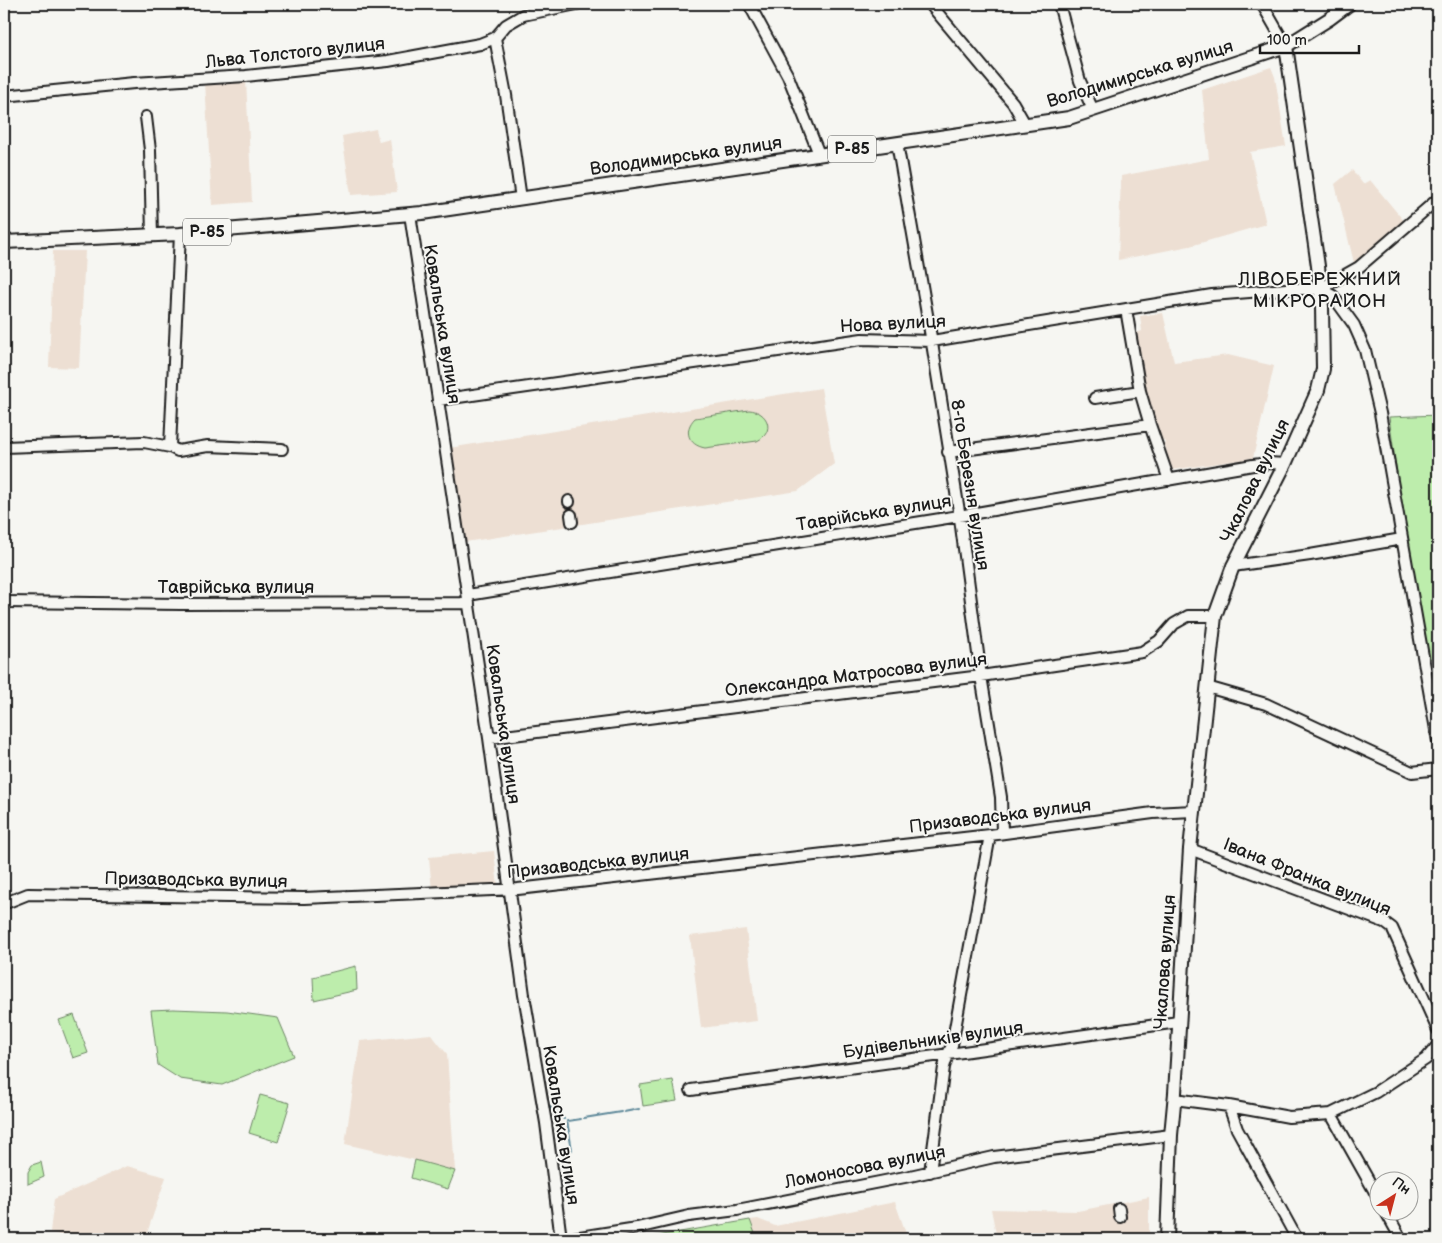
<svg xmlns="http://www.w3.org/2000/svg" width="1442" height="1243" font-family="'Balsamiq Sans',sans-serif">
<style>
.built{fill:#eddfd3}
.green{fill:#bdedac;stroke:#6c8464}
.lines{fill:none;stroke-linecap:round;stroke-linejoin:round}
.stream{stroke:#5f899a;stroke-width:2}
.minor-casing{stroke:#1c1c1c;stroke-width:14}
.major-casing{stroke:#1c1c1c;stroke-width:16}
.minor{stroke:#f6f6f2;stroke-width:10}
.major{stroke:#f6f6f2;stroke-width:12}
.labels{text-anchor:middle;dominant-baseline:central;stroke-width:4;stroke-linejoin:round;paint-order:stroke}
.shield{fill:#f6f6f2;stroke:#5d5d5c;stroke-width:1}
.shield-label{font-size:16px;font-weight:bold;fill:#1c1c1c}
.street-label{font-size:18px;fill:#1c1c1c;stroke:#f6f6f2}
.neighbourhood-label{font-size:19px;letter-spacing:1px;fill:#1c1c1c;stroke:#f6f6f2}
</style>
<rect width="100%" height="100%" fill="#f6f6f2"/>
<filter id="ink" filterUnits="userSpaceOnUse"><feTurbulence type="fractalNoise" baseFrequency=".02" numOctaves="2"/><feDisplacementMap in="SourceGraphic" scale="10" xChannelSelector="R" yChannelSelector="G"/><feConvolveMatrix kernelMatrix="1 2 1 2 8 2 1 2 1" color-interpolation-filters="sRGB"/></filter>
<g filter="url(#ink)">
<!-- built -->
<path class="built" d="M1271,67l4,10 11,69 -36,6 16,72 -76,22 -72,14 3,-84 88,-17 -7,-69z
M246,80l6,122 -40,3 -7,-123z
M376,129l3,13 11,-3 7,53 -46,3 -9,-59z
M1352,170l11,14 7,-4 34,41 -13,13 -37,29 -19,-79z
M53,251h32l-6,117 -30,-1z
M1163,313l11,49 54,-7 46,11 -21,92 -82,12 -7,-30h-6l-25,-106 9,-3 -2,-15z
M821,388l13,76 -36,27 -333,51 -16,-94z
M494,851l4,36 -66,4 -3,-34z
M746,929l11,92 -56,7 -11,-92z
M431,1034l16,20 8,117 -40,-11 -70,-16 15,-103z
M127,1166l39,11 -21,62h-72l-23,-7 4,-33z
M1149,1197v42h-152l-6,-30 87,2z
M895,1202l13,37h-151l-7,-19 8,-1 17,7z"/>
<!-- green -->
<path class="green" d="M749,410c19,1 27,22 8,31l-52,7c-17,-3 -22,-18 -10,-30z
M1438,415v243l-9,1 -30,-171 -10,-71z
M356,966l1,24 -43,10 -1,-23z
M173,1009l54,2 51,7 16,38 -72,29 -42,-6 -22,-14 -7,-55z
M74,1015l14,38 -15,5 -14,-38z
M673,1080l4,21 -34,5 -3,-21z
M260,1095l30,8 -12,39 -29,-9z
M415,1160l40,11 -7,18 -37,-11z
M41,1162l3,15 -16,7v-12l4,-7z
M750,1220l7,19h-118z"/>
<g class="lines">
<!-- stream -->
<path class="stream" d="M550,1107l2,2
M554,1110l10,9
M624,1112l15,-3
M584,1118l37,-6
M567,1121l5,29
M568,1121l13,-2"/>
<!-- minor casing -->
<g class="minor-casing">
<path id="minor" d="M749,4l39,72 31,78
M930,4l83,99 12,21
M1059,4l21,77 13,29
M1262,4l24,42
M495,38l11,57 15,104
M4,96l130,-13 112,-7 142,-15 92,-17 15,-6 11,-13 17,-10 54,-11
M146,117l4,33 2,86
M897,143l34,194 28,174 22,165 20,121 1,35
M410,214l79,524 35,257 22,128 15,116
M1320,289l39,-22 79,-68
M1126,309l14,82 10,34 19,55
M1095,398l45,-7
M438,400l424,-61 70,2 280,-46 74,-6h34l13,7 21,29 11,25 15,63 58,328
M4,447l140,-5 26,5 8,4 30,-5 74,3
M170,447l10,-213
M948,452l202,-27
M569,501v1
M571,515l1,7
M1233,566l77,-11 92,-16
M468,595l491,-79 294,-51 16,-2 16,1
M4,602l177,2 288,-1
M1207,687l59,17 146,68 26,-3
M489,738l492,-62 161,-24 17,-11 15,-17 14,-8h27
M1190,849l194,73 8,6 46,102
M4,902h4l20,-8 276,4 214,-9 472,-54 163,-22 40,-2
M691,1090l487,-68
M1174,1099l55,7 60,11 42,-3 45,-22 50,-33 12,-14
M1229,1106l8,23 60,110
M1331,1114l49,87
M930,1172l14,-105 4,-13 4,-9 38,-210
M1119,1209l1,8
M1385,1210l16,29
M567,1239l70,-11 52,-12 48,-6 173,-34 84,-19 177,-22"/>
</g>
<!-- major casing -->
<g class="major-casing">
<path id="major" d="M4,242l176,-8 242,-21 647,-95 217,-72 43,-27 20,-15
M1167,1239l4,-104 4,-42 15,-244 25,-233 18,-50 52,-102 33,-74 5,-21 -1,-62 -4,-41 -32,-220"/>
</g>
<!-- minor -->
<use href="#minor" class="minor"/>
<!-- major -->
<use href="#major" class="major"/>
</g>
</g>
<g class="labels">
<!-- shield labels -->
<g class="shield">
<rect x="828" y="135.5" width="48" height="27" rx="4"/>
<rect x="183" y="218.5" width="48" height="27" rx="4"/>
</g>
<g class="shield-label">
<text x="852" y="149">Р-85</text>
<text x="207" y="232">Р-85</text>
</g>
<!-- street labels -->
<g class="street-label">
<text transform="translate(295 53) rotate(-6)">Льва Толстого вулиця</text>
<text transform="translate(1140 74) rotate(-17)">Володимирська вулиця</text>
<text transform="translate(686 156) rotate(-8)">Володимирська вулиця</text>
<text transform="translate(442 324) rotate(81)">Ковальська вулиця</text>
<text transform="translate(893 324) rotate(-3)">Нова вулиця</text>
<text transform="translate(1255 481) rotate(-64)">Чкалова вулиця</text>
<text transform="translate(970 485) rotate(81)">8-го Березня вулиця</text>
<text transform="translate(874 513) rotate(-9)">Таврійська вулиця</text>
<text x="236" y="587">Таврійська вулиця</text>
<text transform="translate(856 675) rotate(-7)">Олександра Матросова вулиця</text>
<text transform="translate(503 724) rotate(82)">Ковальська вулиця</text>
<text transform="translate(1000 816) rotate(-7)">Призаводська вулиця</text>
<text transform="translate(598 863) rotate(-6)">Призаводська вулиця</text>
<text transform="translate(1307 877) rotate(22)">Івана Франка вулиця</text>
<text transform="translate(196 880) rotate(1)">Призаводська вулиця</text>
<text transform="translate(1165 962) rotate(-86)">Чкалова вулиця</text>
<text transform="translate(933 1040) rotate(-8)">Будівельників вулиця</text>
<text transform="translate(561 1125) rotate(81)">Ковальська вулиця</text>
<text transform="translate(865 1167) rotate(-11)">Ломоносова вулиця</text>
</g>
<!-- neighbourhood labels -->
<g class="neighbourhood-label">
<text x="1320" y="279">ЛІВОБЕРЕЖНИЙ<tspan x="1320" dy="22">МІКРОРАЙОН</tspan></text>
</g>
</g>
<!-- margin -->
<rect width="1442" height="1243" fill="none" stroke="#f6f6f2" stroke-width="20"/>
<rect x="10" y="10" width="1422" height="1223" fill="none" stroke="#1c1c1c" stroke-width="2" filter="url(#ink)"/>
<!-- north arrow -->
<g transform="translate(1394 1196) rotate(36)"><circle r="24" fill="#f6f6f2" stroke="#9f9f9c"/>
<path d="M0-4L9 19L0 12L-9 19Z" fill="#c8321e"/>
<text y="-8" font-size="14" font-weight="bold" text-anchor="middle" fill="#1c1c1c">Пн</text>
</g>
<!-- scale -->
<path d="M1260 45v8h99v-8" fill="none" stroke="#1c1c1c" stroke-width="2.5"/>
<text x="1267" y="45" font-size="15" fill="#1c1c1c" stroke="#f6f6f2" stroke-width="4" paint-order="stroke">100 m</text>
</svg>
